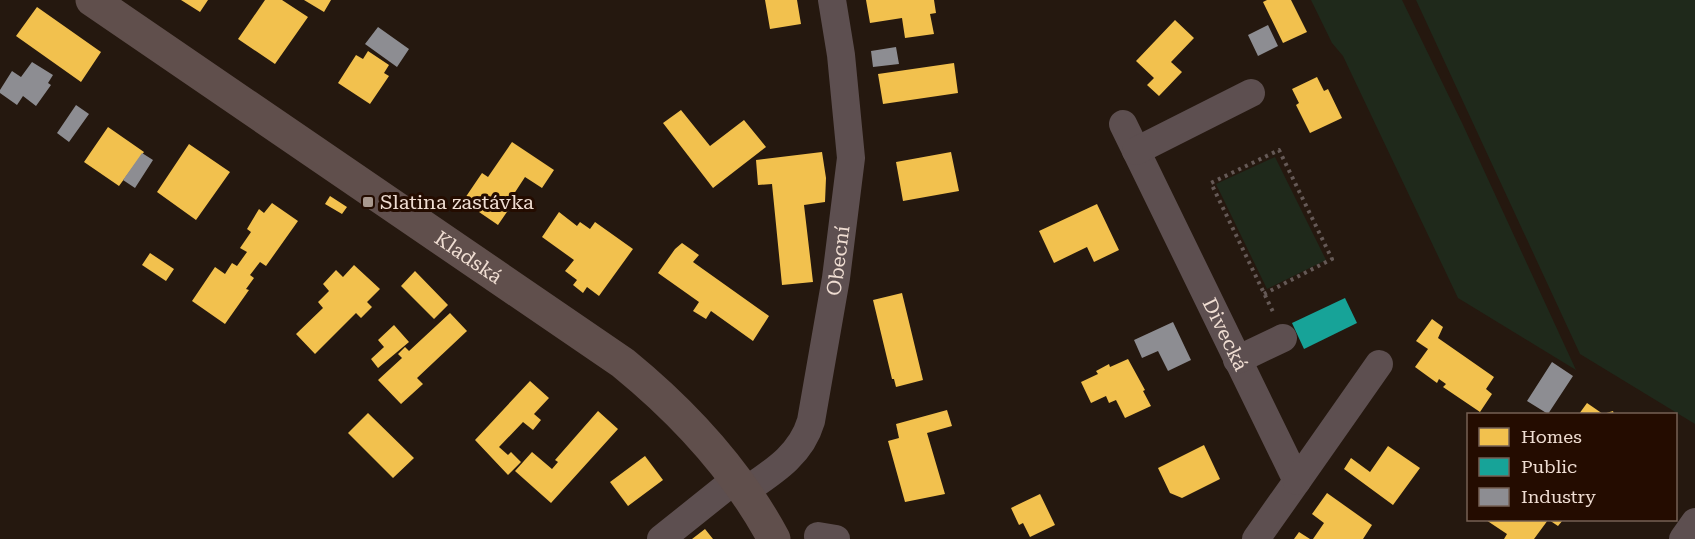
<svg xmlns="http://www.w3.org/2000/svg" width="1695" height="539" font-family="'Roboto Serif',serif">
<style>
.green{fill:#1f291b}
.homes{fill:#f2c14e}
.public{fill:#17a398}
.industry{fill:#8d8d92}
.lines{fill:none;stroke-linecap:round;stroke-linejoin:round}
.path{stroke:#655956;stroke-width:4;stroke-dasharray:3 4.5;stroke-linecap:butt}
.minor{stroke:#5d4f50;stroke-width:28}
.major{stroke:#604f4c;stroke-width:33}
.poi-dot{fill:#a8988e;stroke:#240c00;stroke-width:2}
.labels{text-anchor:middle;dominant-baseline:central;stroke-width:6;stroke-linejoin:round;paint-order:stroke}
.poi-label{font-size:20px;fill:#efddd2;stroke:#240c00;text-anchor:start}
.street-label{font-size:20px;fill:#efddd2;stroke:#240c00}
</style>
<rect width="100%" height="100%" fill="#25180f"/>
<!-- green -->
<path class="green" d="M1311,0h91l61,125 113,245 -118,-72 -115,-242 -11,-13z
M1416,0h279v424l-115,-70z
M1275,157l51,103 -59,29 -51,-105z"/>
<!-- homes -->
<path class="homes" d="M181,0h27l-8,12z
M265,0h17l26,17 -33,47 -37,-25z
M304,0h27l-7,12z
M765,0h32l4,24 -31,5z
M866,0h68l2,13 -6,1 4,20 -29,4 -3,-20 -32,5z
M1267,0h24l16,32 -24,11 -20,-41z
M37,7l64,45 -20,30 -65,-46z
M1175,20l19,18 -23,24 11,10 -23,24 -12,-11 7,-7 -18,-17z
M368,51l21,14 -5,8 5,3 -19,28 -32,-21 18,-28 7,4z
M954,63l4,30 -75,11 -5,-30z
M1317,77l7,14 4,-2 14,29 -32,15 -14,-28 3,-2 -7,-14z
M681,110l29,36 34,-26 22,27 -53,41 -50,-65z
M108,127l36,25 -25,34 -35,-24z
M512,142l42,28 -12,18 -17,-11 -17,26 3,3 -13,19 -35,-24 19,-28 6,4z
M189,144l41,28 -34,48 -39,-28z
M822,152l4,26 -1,24 -21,3 9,77 -31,3 -10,-101 -14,1 -2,-25z
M951,152l8,39 -56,10 -7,-39z
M330,196l17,11 -5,7 -17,-10z
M272,203l26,18 -32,45 -6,-4 -10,13 4,3 -8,11 3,1 -24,34 -33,-23 23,-34 10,7 7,-11 5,3 10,-14 -7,-4 11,-16 -4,-3 12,-20 5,4z
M1097,204l22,46 -25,12 -7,-15 -33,16 -15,-32z
M559,212l18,14 3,-4 10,7 5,-7 38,27 -34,47 -12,-9 -4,6 -10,-8 4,-5 -12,-9 9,-11 -32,-23z
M682,243l17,12 -6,7 76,54 -16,25 -42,-30 -5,8 -13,-8 6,-9 -41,-29 17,-24z
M150,253l24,16 -8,12 -24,-16z
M354,265l26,24 -13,13 5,5 -11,11 -5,-5 -41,41 -19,-20 27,-26 -5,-6 11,-11 -6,-7 13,-14 7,7z
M415,271l33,34 -14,14 -33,-33z
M902,293l21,87 -27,7 -2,-8h-2l-19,-79z
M450,313l17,18 -50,47 6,6 -22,20 -23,-24 24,-22 -4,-4 7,-7 4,4z
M1432,319l11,8 -5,11 56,39 -8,12 6,5 -12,18 -37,-25 3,-3 -7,-5 -2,4 -22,-16 13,-18 -12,-8z
M394,325l15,17 -31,26 -7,-9 13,-12 -6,-7z
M1128,359l17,31 -2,1 8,15 -26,12 -9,-18 -7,3 -3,-7 -15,7 -10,-21 17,-8 -2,-3 13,-7 1,3z
M530,381l19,17 -15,16 7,6 -8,10 -10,-8 -24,25 9,8 3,-3 10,10 -13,13 -33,-35z
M1587,403l16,11 10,-3 1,3h-35z
M947,410l5,16 -25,7 18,61 -40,8 -17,-61 11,-3 -3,-14z
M598,411l20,18 -67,74 -36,-32 17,-19 20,17 6,-7 -3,-2z
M368,413l46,45 -21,20 -45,-45z
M1204,445l16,34 -38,19 -12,-5 -12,-25z
M1388,446l32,22 -27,37 -49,-36 7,-11 19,14z
M645,456l18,24 -35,26 -18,-24z
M1327,493l45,32 -9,14h-50l11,-16 -12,-9z
M1040,494l15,31 -25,12 -7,-14 -4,2 -8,-17z
M1486,520h62l-14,19h-30l3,-5z
M1549,520h14l-5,6z
M705,529l8,10h-21z
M1299,532l11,7h-16z"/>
<!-- public -->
<path class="public" d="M1345,298l12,25 -53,26 -12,-26z"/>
<!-- industry -->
<path class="industry" d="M1268,25l10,21 -20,10 -10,-21z
M378,27l31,22 -12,18 -32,-23z
M896,47l3,17 -26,3 -2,-16z
M32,62l21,13 -5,8 3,2 -15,21 -13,-10 -6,9 -17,-12v-3l12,-19 9,6z
M76,105l13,9 -20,28 -12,-9z
M142,153l11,7 -18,28 -12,-8z
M1173,322l18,38 -23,11 -10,-20 -16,7 -8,-18z
M1552,362l21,14 -25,38 -21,-13z"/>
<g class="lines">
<!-- path -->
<path class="path" d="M1264,294l68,-35 -53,-109 -68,33 63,131"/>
<!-- minor -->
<g class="minor">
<path id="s1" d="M1123,124l174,357 -41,58"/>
<path d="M1136,151l115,-58"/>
<path d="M1237,360l46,-22"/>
<path d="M1297,481l82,-117"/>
<path id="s2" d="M745,491c28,-19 56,-36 66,-70l25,-143 15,-120 -10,-103 -9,-55"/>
<path d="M818,536l18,3"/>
<path d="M661,539l75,-60"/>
<path d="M1683,539l12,-17"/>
</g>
<!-- major -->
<path class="major" id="s3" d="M92,0l531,363c60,49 114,107 151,176"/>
</g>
<!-- markers -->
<rect class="poi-dot" x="362" y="196" width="12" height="12" rx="3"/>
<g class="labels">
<!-- poi labels -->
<g class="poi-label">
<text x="380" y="202">Slatina zastávka</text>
</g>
<!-- street labels -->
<g class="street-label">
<text stroke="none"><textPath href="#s3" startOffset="456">Kladská</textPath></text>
<text stroke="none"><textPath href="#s2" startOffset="261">Obecní</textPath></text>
<text stroke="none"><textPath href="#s1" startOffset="234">Divecká</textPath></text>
</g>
</g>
<!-- legend -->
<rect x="1467" y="413" width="210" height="108" fill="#240c00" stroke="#756054" stroke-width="1.5"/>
<rect x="1479" y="428" width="30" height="18" fill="#f2c14e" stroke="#756054" stroke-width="1.5"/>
<text x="1521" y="443" font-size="18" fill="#efddd2">Homes</text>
<rect x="1479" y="458" width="30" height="18" fill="#17a398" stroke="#756054" stroke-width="1.5"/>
<text x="1521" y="473" font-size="18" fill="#efddd2">Public</text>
<rect x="1479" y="488" width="30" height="18" fill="#8d8d92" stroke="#756054" stroke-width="1.5"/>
<text x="1521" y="503" font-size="18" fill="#efddd2">Industry</text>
</svg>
